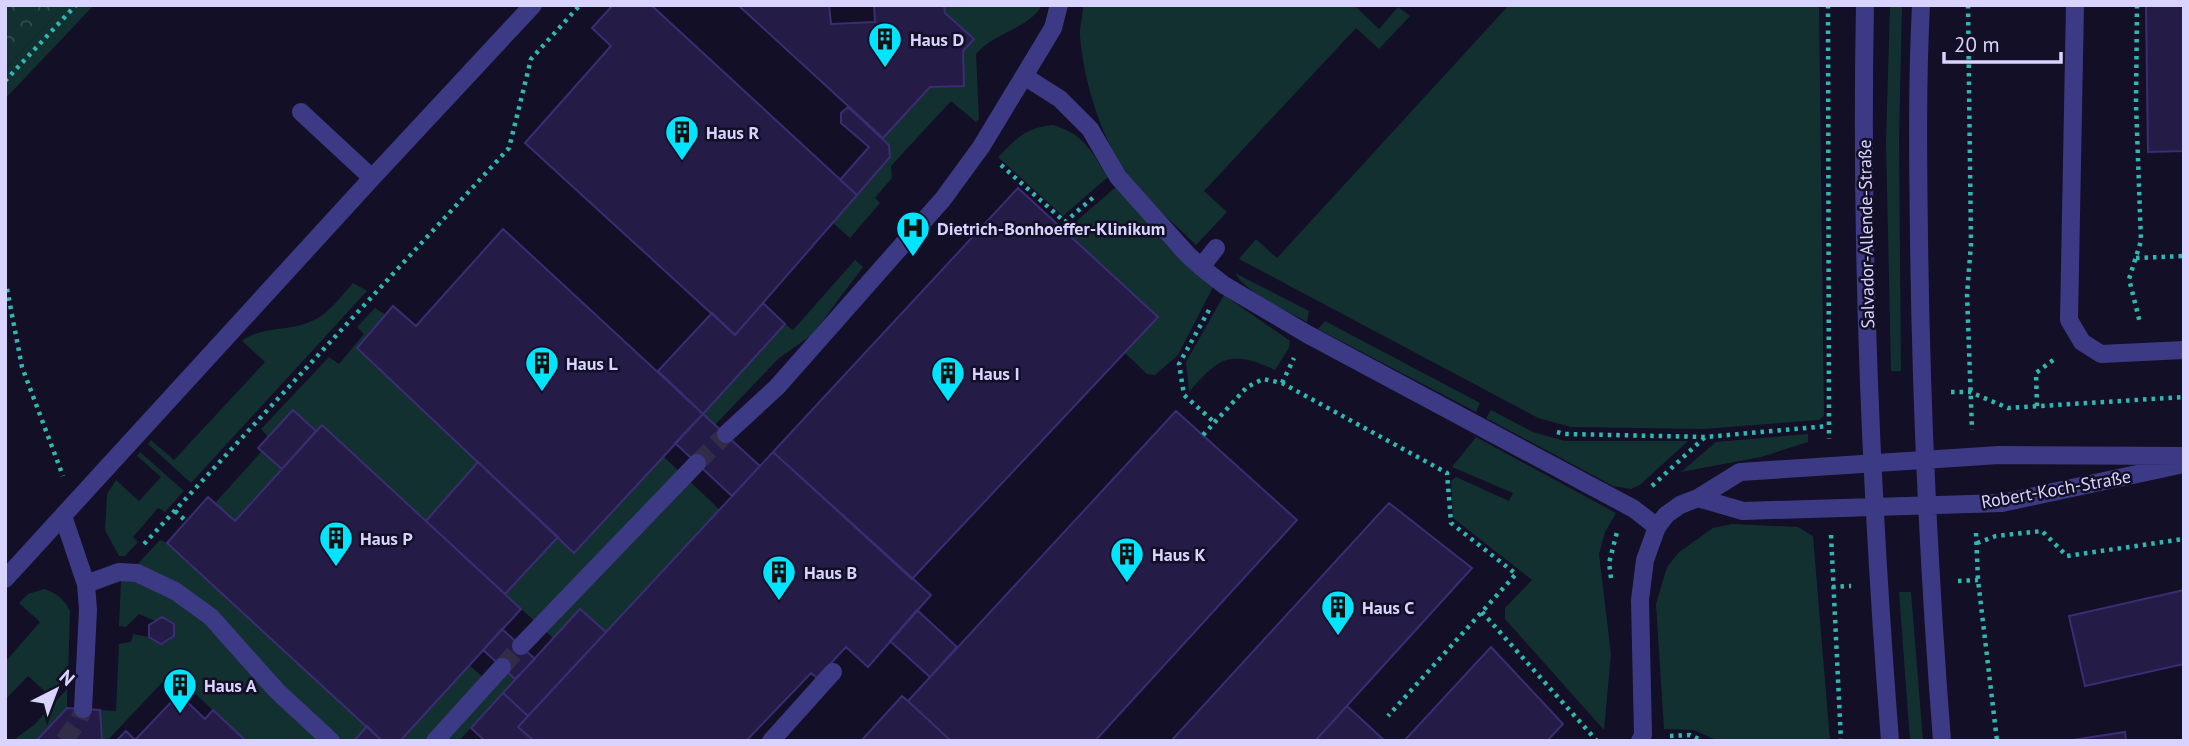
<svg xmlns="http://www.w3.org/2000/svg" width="2189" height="746" font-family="'PT Sans',sans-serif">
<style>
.green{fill:#12302f}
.forest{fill:url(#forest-crowns)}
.building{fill:#241b47;stroke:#3b2d73;stroke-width:2}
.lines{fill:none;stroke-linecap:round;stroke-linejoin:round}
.minor-tunnel{stroke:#312d47;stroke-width:18;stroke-dasharray:18 9;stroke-linecap:butt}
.path{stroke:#2fb8b0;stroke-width:4.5;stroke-dasharray:3.5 5;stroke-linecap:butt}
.minor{stroke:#3d3a85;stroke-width:18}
.labels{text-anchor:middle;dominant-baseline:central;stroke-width:5;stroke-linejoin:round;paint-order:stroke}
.poi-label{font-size:18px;font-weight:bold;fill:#d9d4ff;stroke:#130f26;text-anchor:start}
.street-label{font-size:18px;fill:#d9d4ff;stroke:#130f26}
</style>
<defs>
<pattern id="forest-crowns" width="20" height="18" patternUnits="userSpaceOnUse" patternTransform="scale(1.75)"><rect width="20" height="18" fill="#12302f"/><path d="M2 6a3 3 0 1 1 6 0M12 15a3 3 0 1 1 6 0" fill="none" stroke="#344d4e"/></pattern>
</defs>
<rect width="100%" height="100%" fill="#130f26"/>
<!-- green -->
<path class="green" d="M65,5h29l-89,94v-30z
M944,5h98c-12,23 -49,28 -66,49l3,65 -3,3 -25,-21 -60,65 1,12 -17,20 5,5 -30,35 -17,-15 57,-66 -1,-12 -6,-7 47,-51 34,-1 -1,-35 11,-12 -29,-26z
M1083,5h271l25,24 19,-22 12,9 -31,33 -23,-21 -152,163 23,21 -31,33c-22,-21 -46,-43 -65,-66 -29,-37 -47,-96 -51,-142 -1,-9 3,-20 3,-32z
M1509,5h310l5,411 -5,4 -115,9 -133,-2 -33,-9 -299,-159 17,-20 21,19z
M1890,5h12l-3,136 2,230h-10l-5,-229z
M1053,125c31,9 38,26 55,52l-45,39 -65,-59c19,-19 27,-29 55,-32z
M1117,186l96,101 -35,68 -23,20 -8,-1 -22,-21 33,-36 -93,-86z
M855,260l8,7 -51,68 -33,23 -64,67 -12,-11 82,-90 8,6z
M1235,273l74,38 -2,11c-20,-11 -61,-29 -72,-49z
M353,283l14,8 -176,192 -43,-39 3,-4 23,20 91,-98 -23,-21c21,-16 48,-9 70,-20 17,-7 29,-25 41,-38z
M1224,295l66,46 -1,7 -14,22c-44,-21 -56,-13 -86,22l-3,-30z
M375,308l11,7 -29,33 121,114 -52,59 -104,-96 -6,6 -23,-21 -25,27 -7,-8 68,-72 10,7 25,-30 -7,-7z
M1325,321l155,82 -4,9 -158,-83z
M1491,410l42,22 32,9h123l-48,44 -9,4 -18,-3 -127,-68z
M1808,434v8l-47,15 -80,15 35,-30z
M1476,437l140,76 -11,19 -6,22 12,100 -7,76 -99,-111v-11l27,-28 -79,-62 -2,-37 5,-4 53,24 4,-8 -61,-26z
M262,451l20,18 -47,52 -20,-18z
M140,452l44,39 -19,21 -7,-4 -25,29 5,5 -13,14h-6l-14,-26 2,-36 9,-14 23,21 22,-24 -24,-21z
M663,456l57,54 -114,122 -26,-22 -27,28 -48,-44 53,-57 17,16z
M1732,524l66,3 15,9 17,205h-112l-24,-11 -30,-1 -8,-125 11,-37 12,-15 34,-24z
M160,540l7,3 200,183 -13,15h-108l-74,-69 -65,69h-5l-2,-31 16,1 3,-67 12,-2 2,-8 16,3 12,7 13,-8 -1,-12 -11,-7 -7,4 -16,-7 -13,13 -7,-1 2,-44z
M44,589c12,4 20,9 26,22l-2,67 -18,18 -22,-20 -23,24v-38l35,-40 -21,-19 9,-9z
M1899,592h12l12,149h-13z
M469,665l25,22 14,-14 7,6 -56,62h-59z
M67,689v19l-31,33h-24l22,-16z"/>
<!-- forest -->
<path class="forest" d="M5,5h60l-60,64z"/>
<!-- building -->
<path class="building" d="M613,5h38l206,190 -122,140 -210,-192 86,-97 -19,-18z
M738,5h91l2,19 44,-2 -1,-17h70l1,8 29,26 -11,12 1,35 -34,1 -47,51z
M2146,5h38v146l-36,1z
M848,107l41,38 1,12 -33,38 -17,-15 29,-33 -28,-24v-10z
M1018,188l140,129 -246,262 -139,-127z
M503,229l200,185 -129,139 -217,-205 36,-42 23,20z
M763,303l22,21 -82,90 -45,-43 54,-58 23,22z
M293,410l23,21 -34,38 -24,-21z
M1176,411l121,109 -202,221h-144l-43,-40z
M703,414l57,52 -28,30 -57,-53z
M322,425l199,184 -121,132h-18l-215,-198 41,-46 27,24z
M773,452l158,143 -63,72 -22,-20 -29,31 -6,-5 -65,68h-212l-16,-14z
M478,462l80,75 -53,57 -79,-73z
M1389,503l83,65 -157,173h-144z
M2184,590v74l-99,22 -16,-70z
M580,609l26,23 -78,84 -25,-23z
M917,610l40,37 -27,30 -40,-36z
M162,617l12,7v12l-13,8 -12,-7v-12z
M502,629l33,30 -20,20 -32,-29z
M1491,647l72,77 -16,17h-143z
M503,693l25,23 -10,11 16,14h-49l-14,-13z
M179,694l26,25 8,-9 33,31h-130l10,-10 9,9z
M902,696l6,5 43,40h-90z
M1347,706l38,35h-70z
M67,708l33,2 2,31h-66z
M367,726l15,15h-28z
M2125,732l1,9h-60z"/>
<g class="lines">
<!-- minor-tunnel -->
<path class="minor-tunnel" d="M697,463l29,-29
M502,667l19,-21
M64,741l15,-21 4,-11"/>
<!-- path -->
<path class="path" d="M611,5l1,1
M1828,5l1,434
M1968,5l3,239 -4,50 5,136
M2137,5l-1,99 5,137 -12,38 11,44
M5,81l71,-76
M1001,165l64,57 31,-27
M2136,258l48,-2
M7,289l15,78 41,109
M1209,310l-30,54 5,31 30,27
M1282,383l12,-25
M1951,392h19l38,16 176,-11
M2037,406l-1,-33 21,-16
M1557,432l8,2 141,3 122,-11
M1203,435l44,-48 16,-8 19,4 165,90 4,50 65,51 -128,142
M1652,486l53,-49
M175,511l11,10
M1976,533l2,47 19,161
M1831,535l10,206
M1977,543l19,-7 46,-5 25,25 117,-17
M144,544l365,-396 22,-89 49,-54
M1611,578l-2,-15 8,-31
M1958,581l20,-1
M1832,587l19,-1
M1482,612l115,129
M1670,736l20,-1 13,6"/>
<!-- minor -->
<path class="minor" d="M1865,5c-5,245 6,491 25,736
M1921,5c-4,78 -3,156 -2,233 2,168 10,335 23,503
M2075,5l-6,315 13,22 19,12 83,-4
M1024,76l36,23 30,30 28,48 69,77 14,13 15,-19
M301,112l71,66
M1201,267l23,18 83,49 327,175 23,18
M726,434l51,-47 166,-188 38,-52 43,-71 29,-48 6,-23
M1698,498l45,13 259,-8 182,-39
M63,516l23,68 2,26 -5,99
M5,579l367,-401 161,-173
M86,584l33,-12 18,1 38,18 36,26 66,74 54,50
M521,646l176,-183
M435,741l67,-74
M771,741l62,-69
M1640,741l3,-6 -3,-135 5,-40 12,-33 9,-12 14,-10 18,-7 42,-26 259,-17 185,1"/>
</g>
<!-- icons -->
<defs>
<g id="building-pin" transform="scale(1.75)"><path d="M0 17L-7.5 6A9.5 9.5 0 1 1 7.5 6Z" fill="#00e5ff" stroke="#130f26"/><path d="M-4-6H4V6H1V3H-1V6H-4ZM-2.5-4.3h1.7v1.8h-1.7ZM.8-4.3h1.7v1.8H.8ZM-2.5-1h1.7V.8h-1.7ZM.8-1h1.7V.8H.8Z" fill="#111"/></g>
<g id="hospital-pin" transform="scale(1.75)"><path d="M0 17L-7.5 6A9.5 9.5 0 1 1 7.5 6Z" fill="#00e5ff" stroke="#130f26"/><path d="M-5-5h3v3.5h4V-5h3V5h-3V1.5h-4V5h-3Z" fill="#111"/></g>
</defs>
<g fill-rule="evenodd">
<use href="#building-pin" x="885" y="39"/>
<use href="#building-pin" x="682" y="132"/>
<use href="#hospital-pin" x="913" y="228"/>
<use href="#building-pin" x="542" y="363"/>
<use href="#building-pin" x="948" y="373"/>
<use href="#building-pin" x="336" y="538"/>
<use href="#building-pin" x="1127" y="554"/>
<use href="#building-pin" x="779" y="572"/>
<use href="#building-pin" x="1338" y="607"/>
<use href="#building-pin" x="180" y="685"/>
</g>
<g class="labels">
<!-- poi labels -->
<g class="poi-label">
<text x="910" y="39">Haus D</text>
<text x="706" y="132">Haus R</text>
<text x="937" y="228">Dietrich-Bonhoeffer-Klinikum</text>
<text x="566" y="363">Haus L</text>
<text x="972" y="373">Haus I</text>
<text x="360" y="538">Haus P</text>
<text x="1152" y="554">Haus K</text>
<text x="804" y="572">Haus B</text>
<text x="1362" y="607">Haus C</text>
<text x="204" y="685">Haus A</text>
</g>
<!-- street labels -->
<g class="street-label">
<text transform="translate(1866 234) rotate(-91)">Salvador-Allende-Straße</text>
<text transform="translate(2056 489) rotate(-10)">Robert-Koch-Straße</text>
</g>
</g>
<!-- border -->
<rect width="2189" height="746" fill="none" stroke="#d9d4ff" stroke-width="14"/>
<!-- north arrow -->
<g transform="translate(56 690) rotate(42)" stroke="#130f26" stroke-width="5" paint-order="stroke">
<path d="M0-5L12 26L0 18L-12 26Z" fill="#d9d4ff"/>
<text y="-10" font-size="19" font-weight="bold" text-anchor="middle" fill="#d9d4ff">N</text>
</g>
<!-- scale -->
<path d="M1944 52v10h117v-10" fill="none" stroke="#d9d4ff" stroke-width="3.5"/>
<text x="1954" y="52" font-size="21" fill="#d9d4ff" stroke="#130f26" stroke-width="5" paint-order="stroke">20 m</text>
</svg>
